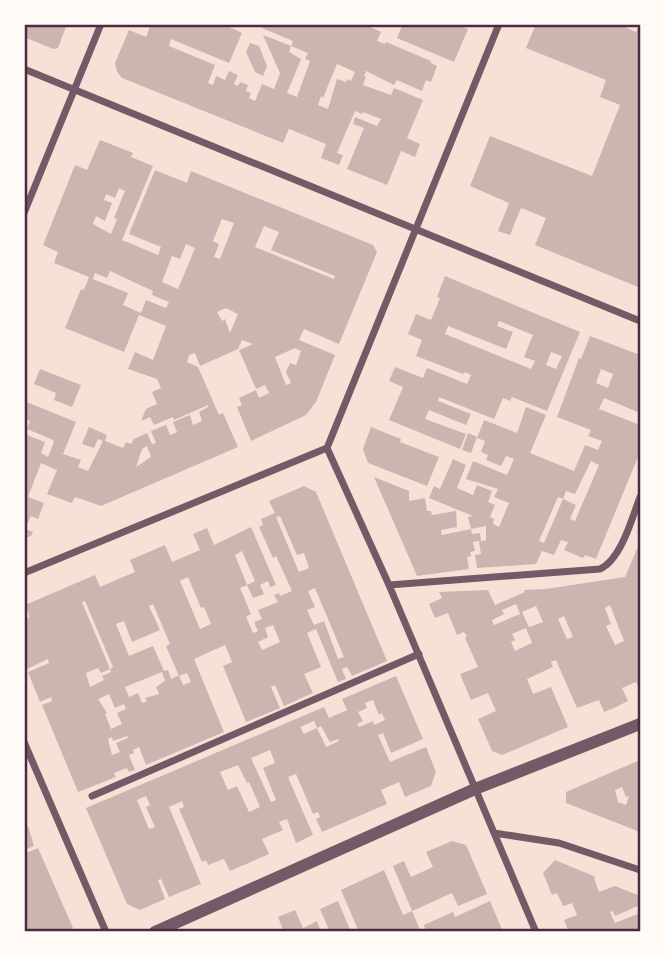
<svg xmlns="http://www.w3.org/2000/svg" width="665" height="956" font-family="Helvetica,sans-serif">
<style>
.building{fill:#ccb4b1;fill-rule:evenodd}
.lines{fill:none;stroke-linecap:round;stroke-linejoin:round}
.minor{stroke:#755966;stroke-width:7}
.tertiary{stroke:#755966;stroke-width:12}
.neatline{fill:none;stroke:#4a2c40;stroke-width:2.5}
</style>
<rect width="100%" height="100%" fill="#f7e1d7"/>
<!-- building -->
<path class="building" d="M24,24h43l-9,24 -5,1 -29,-12z
M151,24h72l19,9 -13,30 -58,-24 -2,7 46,19 -7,18 5,2 3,-9 9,4 4,-9 9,4 -4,9 4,2 2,-4 8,3 -2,6 5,2 -2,5 6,3 7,-17 12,5 6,-16 -17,-38 28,11 -2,6 12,7 -14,34 10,4 13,-36 -5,-2 3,-6 -17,-7 2,-5 -31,-13 1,-4h106l-1,2 13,6 -4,9 8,3 1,-2 45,19v2l6,3 -6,16 -5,-2 -4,11 -25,-11 -3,5 -28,-14 -2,5 2,1 -3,8 28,10 3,-7 29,12 -16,38 13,6 -5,13 -14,-6 -14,34 -40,-16 17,-41 -11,-4 2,-7 22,9 4,-7 -18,-7 -1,2 -7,-3 -18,42 6,2 -4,10 -18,-7 5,-14 -37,-15 -6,14 -161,-65 -5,-6 -2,-9 14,-33 17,7zM337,64l18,8 -4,9 -4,-2 -1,3 -9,-3 -9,30 -10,-4 3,-9 2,2z
M403,24h54l11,5 -14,33 -57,-24z
M536,24h82l18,8 4,-8v258l-2,5 -103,-42 11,-27 -25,-10 -11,27 -12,-4 11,-28 -39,-17 20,-50 102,40 28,-71 -20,-8 6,-17 -80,-32z
M250,43l9,3 8,20 -4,10 -8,-4 -9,-20z
M100,140l33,13 -2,4 22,9 -31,74 36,15 3,-8 -32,-13 26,-64 32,13 4,-12 182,74 4,7 -38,92 -35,-15 -5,11 36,15 -19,47 -10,13 -55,26 -14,-34 5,-2 -3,-7 17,-8 3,8 10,-5 -4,-8 -9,4 -17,-39 14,-6 -11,-4 -4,9 -38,17 -5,-13 -6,2 -2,7 11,5 21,48 4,-2 15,34 -137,59 -26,-9 -3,6 -25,-9 10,-24 -16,-7 -13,34 16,6 -6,16 -7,-3 -6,13 8,3 -2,4 -7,2v-104l21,8 -4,11 7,4 6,-15 -1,-2 -26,-11 3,-8 -6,-2v-18l52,21 -13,32 18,6 -3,7 10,4 15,-30 -5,-2 -4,9 -12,-4 7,-17 18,8 -2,6 18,7 3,-6 5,2 3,-5 13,-6 5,11 4,-1 -5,-12 15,-6 4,10 3,-1 4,-2 -4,-10 17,-7 3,10 9,-4 -3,-9 9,-5v-2l-34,15 -1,-3 -19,8 -4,-8 -9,4 5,-12 11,-5 -5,-12 9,-4 -4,-9 -29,-10 7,-17 18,8 13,-34 -27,-11 -15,37 -59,-24 16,-39 3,1 5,-13 -35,-14 4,-11 -15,-7 32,-80 12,5zM119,188l6,3 -11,27 3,1 -6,15 -18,-10 3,-8 9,5 7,-18 -8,-3 2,-6 9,4zM222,219l12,4 -14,36 -6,-2 5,-13 -6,-3zM264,226l15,6 -8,18 64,26 -1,3 -79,-32zM186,244l9,4 -17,41 -16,-7 10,-26 8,3zM110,271l43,20 -1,4 17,7 -3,6 -20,-8 -5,13 -18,-8 5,-12 -35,-14 2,-6 12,5zM226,308l12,6 -8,19 -5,-14 -3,2 -5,-9zM295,348l6,3 -5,14 -6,-2 -4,9 5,11 -5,2 -11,-28zM147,446l4,11 -15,10 6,-18z
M445,276l135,56 -33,79 -35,-14 -2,4 -7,-3 -9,21 -55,-22 -1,4 33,13 -5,11 -37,-15 -4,9 41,15 -6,15 -71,-29 14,-33 -14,-6 6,-14 28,11 4,-10 40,16 4,-9 -6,-3 -2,2 -47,-18 6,-16 -14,-6 8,-20 15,6 9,-22 -3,-1zM499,321l34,14 -9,22 11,4 -4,8 -86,-35 3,-8 58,23 7,-17 -16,-6zM551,352l11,4 -6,13 -10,-4z
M590,336l50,19 -3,10 3,1v47l-36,-15 -5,11 41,16v27l-44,107 -11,-4 -2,3 -19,-8 4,-8 -7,-2 -7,15 -12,-4 -6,13 -59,4 -2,-13 6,-1 -2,-12 7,-2v-14l-15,3 -3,-12 5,-1 -44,-18 5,-12 6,3 13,-30 13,6 -9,23 16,7 4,-10 15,6 -4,11 7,3 -5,12 4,2 -1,5 6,3 10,-24 -15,-6 4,-8 -32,-10 7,-18 34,14 7,-16 -8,-3 -5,10 -15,-6 2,-5 -7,-3 4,-11 -8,-3 7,-18 33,13 9,-26 20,8 -16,38 44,18 11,-26 13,5 4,-9 -14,-5 3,-6 -34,-13 22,-59 2,1zM601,369l12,5 -5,14 -12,-5zM591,461l8,4 -24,56 -5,-2 6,-14 -13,-6 -19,44 -5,-2 19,-44 5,2 3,-8 9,3z
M40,369l41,16 -9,22 -18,-7 2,-7 -22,-9z
M371,427l30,12 -1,3 39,15 -12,29 -59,-23 -5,-14z
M468,433l9,4 -6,16 -9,-3z
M374,477l35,14v10l16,-3 2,13h4l1,4 24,-4 1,16 -16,3 1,5 29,-6 1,5 8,-1 1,8 -8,1 2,9 -5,1 1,4 -4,1 2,12 -52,7z
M304,486l12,6 71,169 -35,15 -5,-9 -5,2 4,10 -8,3 -22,-53 -9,4 14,34 -17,7 9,19 -29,13 -9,-21 -4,2 9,21 -34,14 -23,-56 9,-4 -7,-17 -31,14 30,73 -78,33 -7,-18 -6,3 1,3 -5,2 6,15 -6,2 -2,-4 -13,5 2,4 -38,15 -36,-87 10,-4 -1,-4 -11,5 -12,-30 21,-9 -1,-4 -21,10 -3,-5v-44l6,-3 -5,-12 70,-30 5,12 35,-15 -5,-12 35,-15 7,17 28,-12 -7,-16 14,-6 7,17 37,-18 25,58 -6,2 -2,-6 -8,4 4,9 -11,4 -6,-13 8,-4 -13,-30 -7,4 12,30 -7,3 11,26 -5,3 7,16 5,-2 -4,-9 8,-3 -4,-9 20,-8 -4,-7 5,-2 1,3 12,-5 -16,-35 -3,2 -14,-31 4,-2 -2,-6 14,-6 -6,-12zM280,516l17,39 7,-2 5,15 -10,4 -23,-55zM188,577l13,31 3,-1 7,17 -11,5 -20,-48zM315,588l29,69 -6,2 -14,-38 -10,4 -7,-15 8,-3 -7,-16zM85,601l28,66 -3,2 -28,-67zM153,604l17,40 -4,2 13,30 8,-3 4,9 -8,3 -4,-10 -8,4 -3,-9 -4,1 -11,-25 -24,10 -13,-32 8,-3 8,21 28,-12 -11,-24zM273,625l7,17 -18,8 -4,-8 10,-5 -3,-9zM98,668l3,5 9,-4 1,3 -9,4 2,4 -14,7 -4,-14zM162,672l3,9 -9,6 3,7 -14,4 2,3 -5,2 -4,-10 -9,4 -4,-10zM109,694l6,14 9,-4 2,5 -9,4 5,11 -11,5 -6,-15 2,-1 -9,-14zM127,736l1,2 -12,5 4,9 -8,3 -4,-16 4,-2 1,4z
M640,542v149l-4,-9 -14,6 6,13 -14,7 -10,4 -5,-12 -22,8 -21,-48 -5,2 2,5 -26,12 6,15 18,-7 17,40 -66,28 -10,-4 -14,-32 18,-8 -8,-18 -17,7 -11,-26 18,-7 -13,-29 2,-2 -3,-4 -7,3 -9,-22 -13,5 -6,-14 13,-6 -3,-6 49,-2 7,15 30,-13 -1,-2 22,-1 79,-12zM516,604l4,10 -26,11 -2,-5 12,-6 -2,-4zM610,605l14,36 -9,4 -9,-19 5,-2 -6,-16zM536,606l7,16 -14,5 -7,-15zM564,616l9,21 -6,2 -9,-20zM526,628l6,15 -17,8 -4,-9 4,-2 -3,-6z
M396,676l27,63 -32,14 -8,-20 -5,2 12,27 36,-15 10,25 -5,14 -26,11 -6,-15 -18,8 6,14 -65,28 -6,-13 4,-2 -2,-5 -5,2 -17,-40 -8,3 25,58 -17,8 -9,-24 -8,3 4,8 -21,9 7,15 -39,17 -6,-12 -16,6 -2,-5 -4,2 -23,-53 5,-2 -2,-6 -13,6 32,77 -32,13 -8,-18 -3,1 7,19 -25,11 -13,-6 -41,-96 238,-101 5,11 18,-8 -5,-11zM373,700l6,15 3,-2 3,7 -11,5 -1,-4 -14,6 -2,-3 6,-3 -5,-9 9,-4 -2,-5zM314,721l3,7 4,-2 9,16 8,-3 1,2 -13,6 -9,-19 -13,6 -4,-7zM270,750l5,13 -12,5 13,32 -5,2 -20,-44zM238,765l9,18 2,-1 11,25 -11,5 -12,-26 -9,4 -8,-18zM146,796l4,9 -4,2 9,20 -6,2 -12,-29z
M640,760v72l-74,-29v-11zM622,787l4,10 3,-1 -3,9 -8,-3 -3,-12z
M28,826l6,20 -10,4v-23z
M452,841l14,4 21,49 -29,12 -6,-13 -40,18 -19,-45 11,-5 7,16 22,-10 -7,-15z
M38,848l35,80 -2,4h-47v-4l4,-1 -4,-7v-66z
M555,860l41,17 -2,1 5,14 16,-6 25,10v9l-25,11 -2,-5 -3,1 5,11 25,-10v19h-71l-5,-12 13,-5 -5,-12 -9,3 -6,-13 -5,2 -9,-22z
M384,870l19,45 9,-4 9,21h-62l-18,-42z
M338,901l13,31h-21l-10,-23z
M490,901l13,31h-77l-2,-7 29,-13 2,5z
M295,910l8,18 14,-7 4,11h-37l-6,-15z"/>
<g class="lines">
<!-- minor -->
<path class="minor" d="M24,69l616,252
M24,213l77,-189
M327,448l62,137 147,347
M327,448l172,-424
M24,573l303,-125
M389,585l211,-16c21,-9 32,-51 40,-72
M24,742l82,190
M92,796l327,-142
M494,833l65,10 81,27"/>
<!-- tertiary -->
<path class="tertiary" d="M155,932l320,-143 165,-65"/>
</g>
<!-- border -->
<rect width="665" height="956" fill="none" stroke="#fffaf5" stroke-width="52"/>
<rect x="26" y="26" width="613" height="904" class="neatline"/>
</svg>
